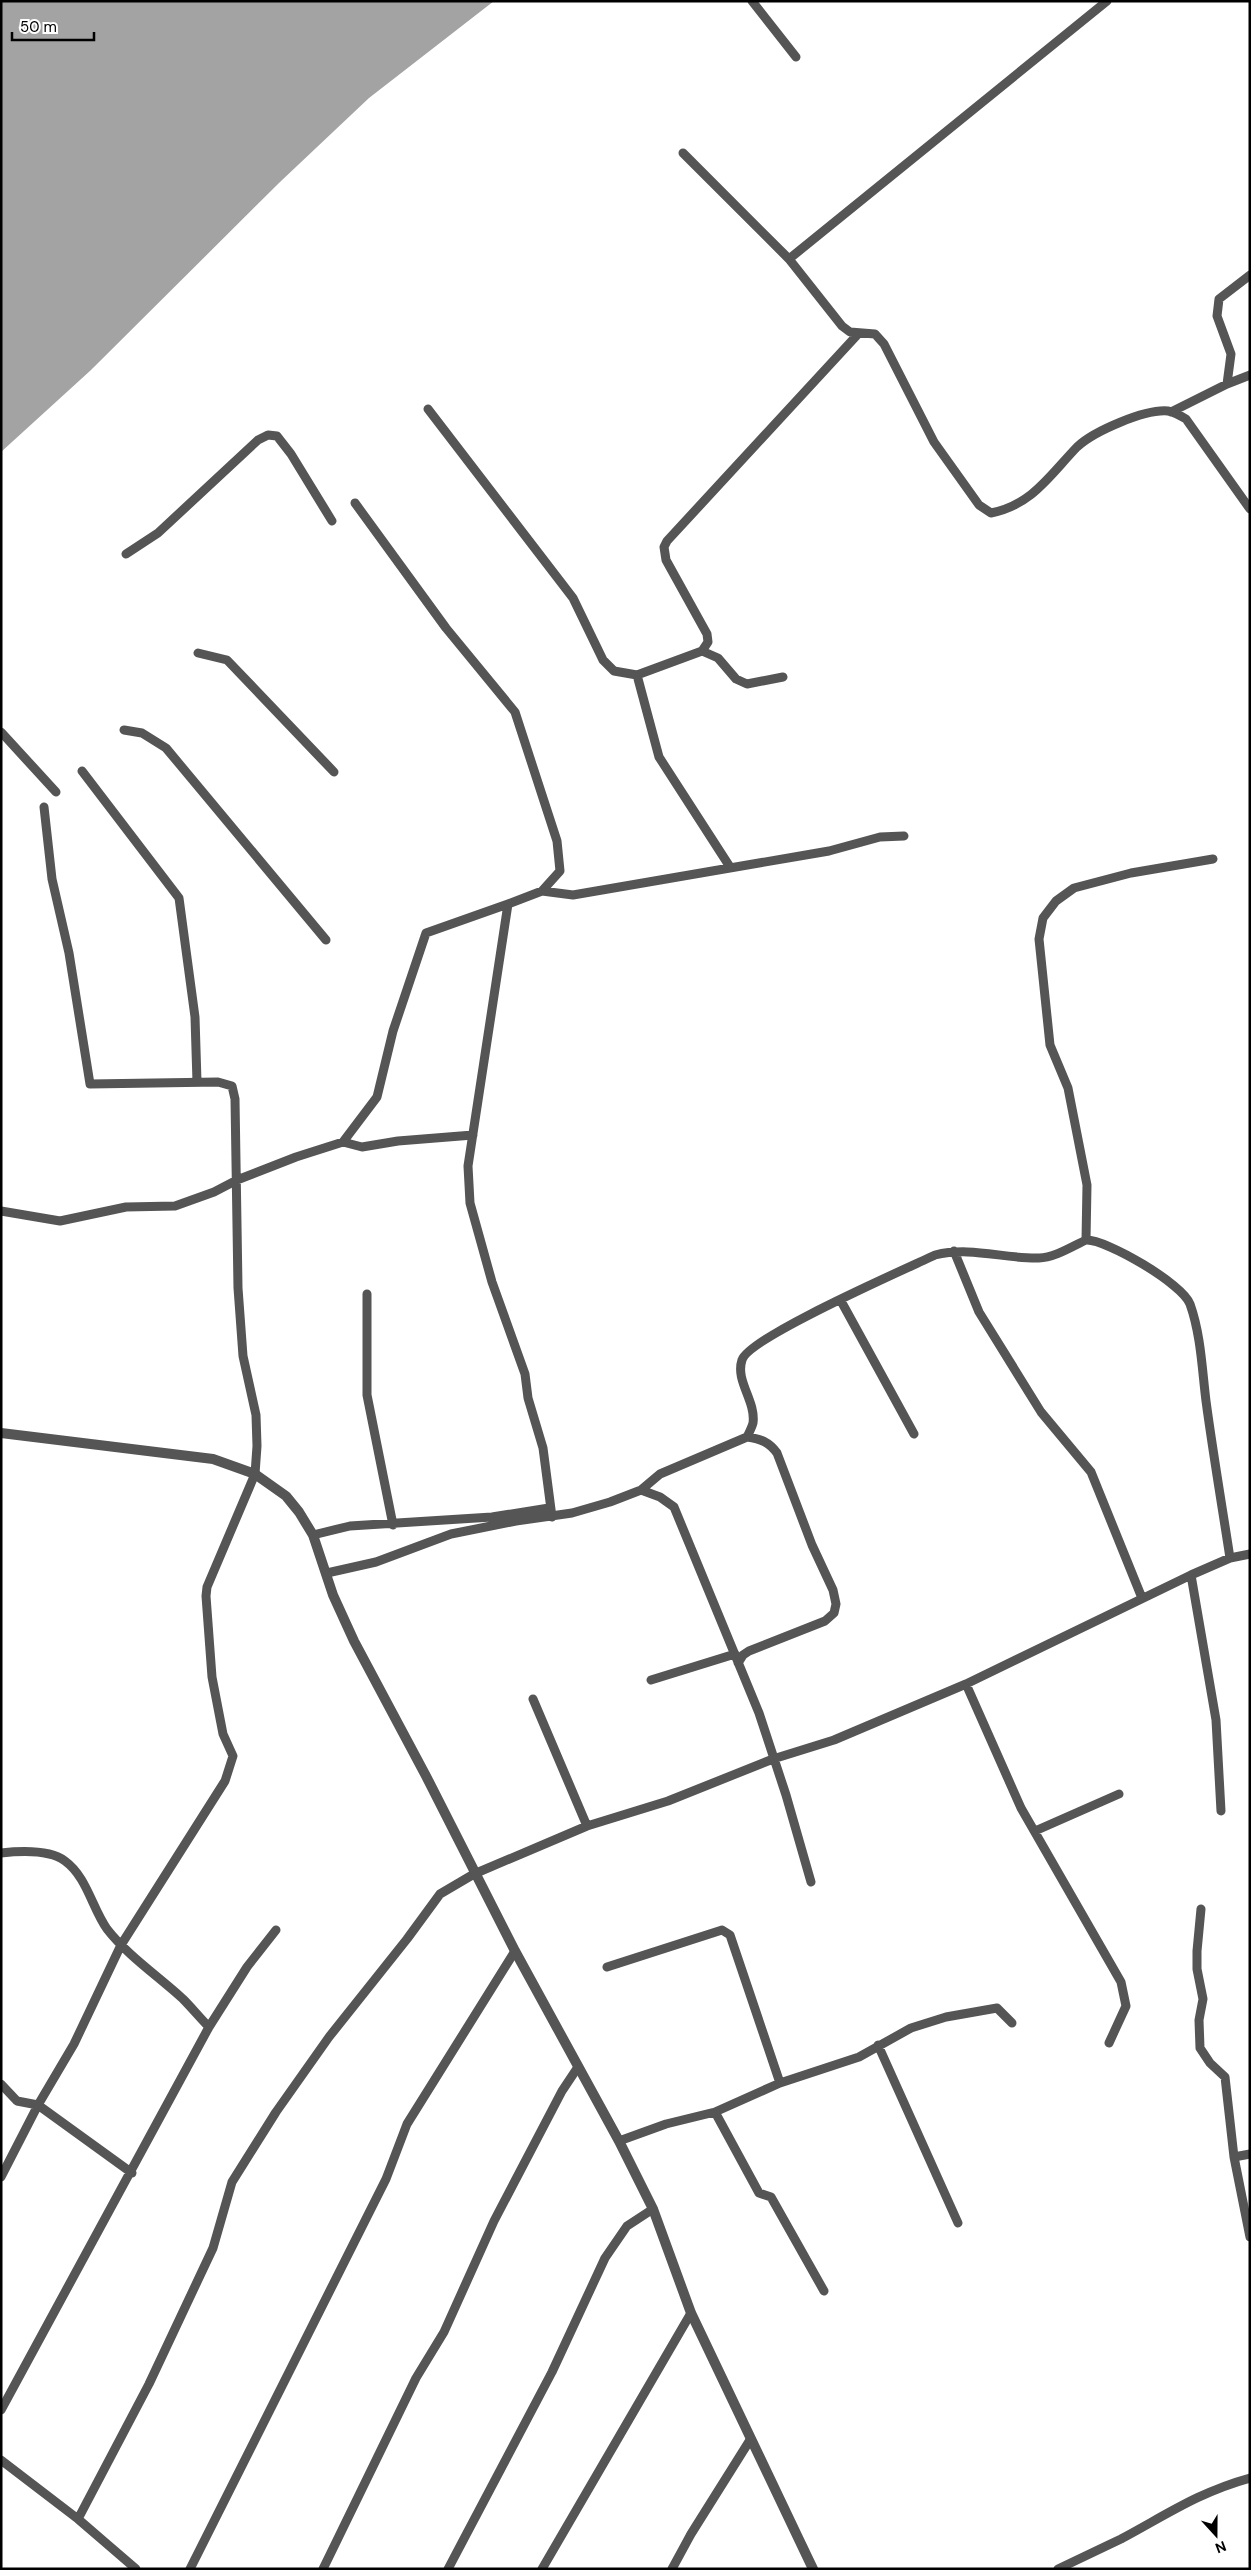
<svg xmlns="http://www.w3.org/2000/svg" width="1251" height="2570" font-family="'DM Sans',sans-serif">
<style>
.water{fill:#a3a3a3}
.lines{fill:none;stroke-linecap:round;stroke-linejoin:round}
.minor{stroke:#555;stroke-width:9}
.tertiary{stroke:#555;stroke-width:10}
</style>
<rect width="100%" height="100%" fill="#fff"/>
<!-- water -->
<path class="water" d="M1,1h493l-125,97 -89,84 -189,188 -90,82z"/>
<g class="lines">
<!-- minor -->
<path class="minor" d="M752,1l44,56
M683,153l106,106 53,67 8,6 25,2 9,10 50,98 45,63 12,8c41,-8 59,-38 86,-66 17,-16 68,-38 91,-36 6,1 13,5 18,8l64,90
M789,259l318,-258
M1227,384l23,-9
M428,409l145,189 30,62 11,11 23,4 65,-24 6,-9 -1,-8 -41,-74 -2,-13 3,-6 192,-208
M1171,412l56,-28 4,-30 -14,-38 2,-17 31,-24
M355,503l91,125 69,84 42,129 3,30 -18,20
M126,554l32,-21 100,-93 10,-5 9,1 14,18 41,67
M702,651l16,7 18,21 11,5 36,-7
M198,653l29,7 107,112
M637,675l22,82 71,110
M124,730l18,3 24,15 160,192
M1,732l55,60
M82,771l97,127 16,119 2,65
M343,1142l34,-45 16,-66 33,-98 82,-29
M1,1211l59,10 66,-14 49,-1 39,-14 23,-12 59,-23 47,-15 19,5 36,-6 75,-6
M1086,1240l1,-55 -19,-97 -18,-43 -11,-106 4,-21 13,-17 18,-13 57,-15 82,-14
M954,1251l25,61 62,100 50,60 51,126
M367,1294v101l26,130
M841,1301l73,133
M641,1490l19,7 14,10 85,206 27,82 25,87
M552,1517l-9,-69 -15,-50 -3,-24 -33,-92 -22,-79 -2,-37 40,-262 34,-13 31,4 256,-44 51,-14 24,-1
M313,1535l37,-9 142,-9 57,-9
M327,1573l49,-11 75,-28 65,-13 56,-8 38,-11 31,-12 19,-16 87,-37c2,-4 5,-10 6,-14 3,-22 -18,-42 -11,-63 7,-23 164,-91 193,-105 37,-9 68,4 104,3 15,0 34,-12 47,-18 20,-1 97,44 104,64 11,31 12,65 16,97 7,52 16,105 24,157
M1191,1575l25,145 5,91
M738,1663l5,-8 6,-4 76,-30 9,-8 2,-9 -3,-14 -21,-45 -35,-92c-8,-11 -16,-14 -30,-16
M651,1680l84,-26
M966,1684l55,124 100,174 5,24 -17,37
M533,1699l54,127
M1035,1831l84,-37
M1,1853c18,-2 48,-4 64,8 22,16 27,47 42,68 21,27 51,47 76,70 9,9 17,19 26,28
M1201,1909l-4,42v18l6,30 -4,21 1,28 10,15 15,14 9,80 16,80
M607,1967l115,-37 8,5 50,148
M878,2045l80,178
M1,2084l16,17 21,4 94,68
M715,2112l44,81 12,4 53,94
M619,2141l47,-17 49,-12 65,-29 79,-26 52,-29 35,-11 51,-9 15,15
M1234,2157l16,-3
M1,2177l37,-72 36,-61 47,-99 104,-164 8,-25 -10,-22 -11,-57 -6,-81 1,-9 48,-113 2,-28 -1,-31 -13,-59 -5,-68 -3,-189 -3,-13 -14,-4 -128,2 -21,-131 -17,-74 -8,-72
M1,2410l208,-383 38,-60 29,-37
M1,2460l77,59 58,50
M78,2519l71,-135 64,-136 19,-66 44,-70 53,-75 78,-98 33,-45 34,-20 113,-48 81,-25 105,-42 61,-19 132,-56 225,-109 39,-17 20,-4
M190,2569l196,-390 21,-55 108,-173
M323,2569l93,-191 28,-46 50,-111 68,-130 16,-24
M448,2569l104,-197 53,-114 22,-32 26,-17
M542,2569l149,-256
M672,2569l19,-35 59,-94
M1058,2569c21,-10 42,-20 63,-30 45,-24 78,-47 129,-61"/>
<!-- tertiary -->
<path class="tertiary" d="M1,1433l212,26 42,15 31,22 13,16 14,23 20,60 21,46 72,135 89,175 104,190 34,68 38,104 122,256"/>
</g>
<!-- border -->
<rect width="1251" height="2570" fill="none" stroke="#000000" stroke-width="5"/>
<!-- north arrow -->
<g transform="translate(1216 2535) rotate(159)" stroke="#ffffff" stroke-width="4" paint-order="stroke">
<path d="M0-4L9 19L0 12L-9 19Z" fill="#000000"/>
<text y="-8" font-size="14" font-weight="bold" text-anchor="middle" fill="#000000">N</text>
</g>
<!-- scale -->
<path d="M12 32v8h82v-8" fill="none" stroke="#000000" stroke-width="2.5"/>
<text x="20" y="32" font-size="15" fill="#000000" stroke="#ffffff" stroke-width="4" paint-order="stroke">50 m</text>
</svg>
